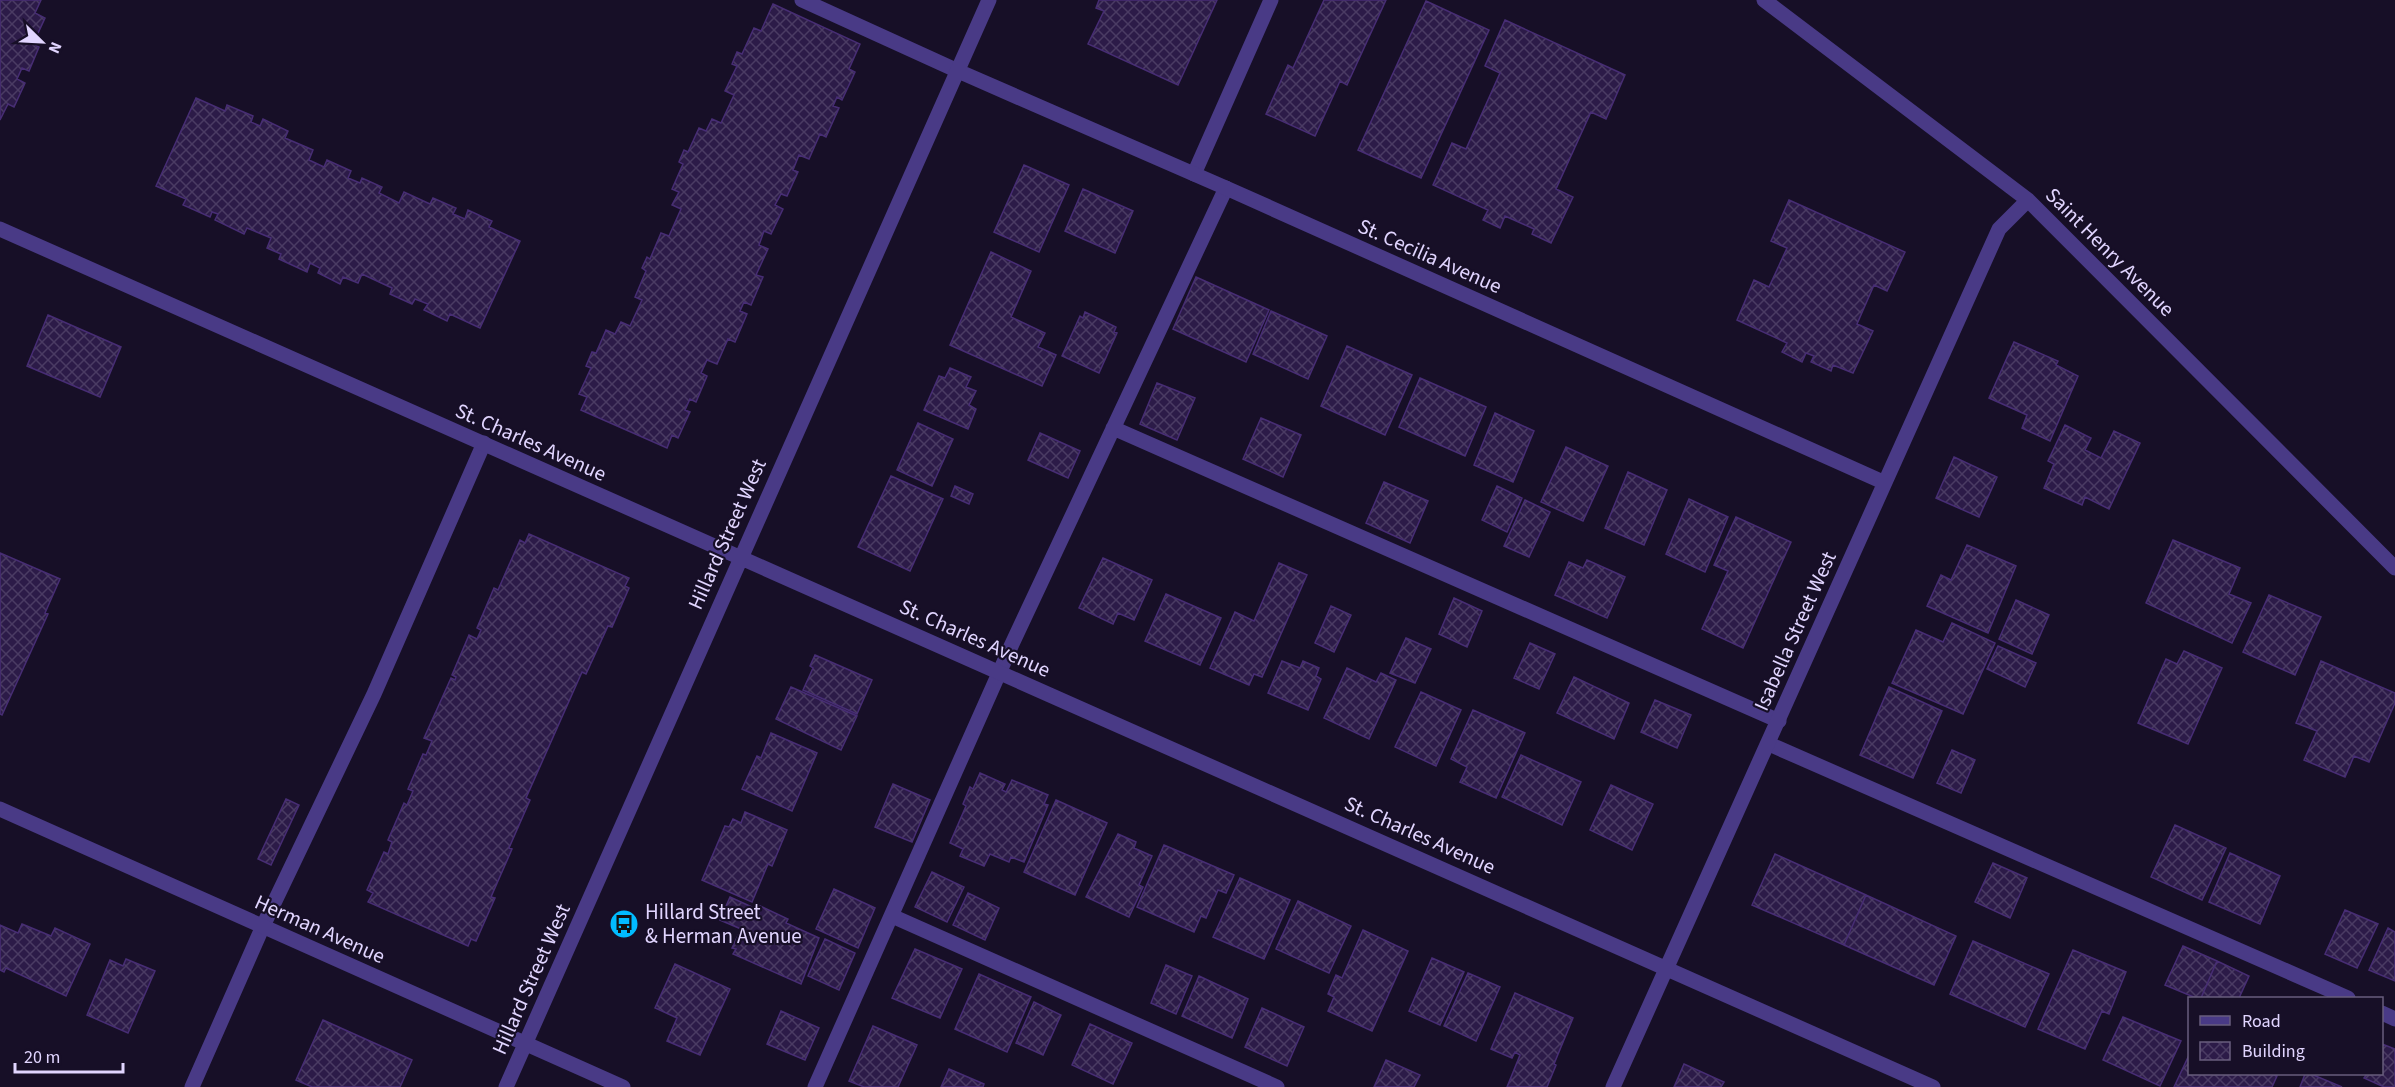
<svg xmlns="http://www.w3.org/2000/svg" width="2395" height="1087" font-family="'Source Sans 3',sans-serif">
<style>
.building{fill:url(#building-cross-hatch);stroke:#472d74;stroke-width:1.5}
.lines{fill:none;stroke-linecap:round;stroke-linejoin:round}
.service{stroke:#493a86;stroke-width:15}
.minor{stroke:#493a86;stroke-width:15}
.labels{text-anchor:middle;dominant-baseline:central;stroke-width:4.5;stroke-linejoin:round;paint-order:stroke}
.street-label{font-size:21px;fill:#e1d5ff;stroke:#170f27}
.poi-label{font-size:21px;fill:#e1d5ff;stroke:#170f27;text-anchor:start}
</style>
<defs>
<pattern id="building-cross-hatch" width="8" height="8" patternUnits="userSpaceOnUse" patternTransform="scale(1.5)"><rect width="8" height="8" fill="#2c1b48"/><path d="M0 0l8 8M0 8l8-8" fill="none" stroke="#4a3b63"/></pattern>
</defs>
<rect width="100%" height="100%" fill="#170f27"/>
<!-- building -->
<path class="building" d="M0,0h41l-6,13 10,5 -12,26 6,3 -10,24 -7,-3 -5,11 8,4 -11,24 -6,-3 -8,16z
M1099,0h118l-39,85 -90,-41 16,-33 -8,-3z
M1324,0h62l-39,85 -7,-4 -25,55 -49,-22 22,-49 5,3z
M1426,1l63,29 -68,148 -63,-28z
M773,4l87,40 -11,25 6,3 -13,28 -5,-3 -4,9 6,2 -13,29 -6,-3 -11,25 -10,-4 -6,15 5,2 -11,24 -6,-2 -6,11 8,4 -12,25 -7,-3 -5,14 9,4 -12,26 7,2 -12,28 -7,-3 -4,9 7,3 -12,28 -7,-3 -11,25 -10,-4 -6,13 6,3 -11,26 -6,-3 -5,11 5,2 -12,26 -6,-3 -5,13 -86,-38 6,-13 -8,-3 12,-26 -5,-2 6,-14 4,1 10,-23 9,4 6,-12 9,4 12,-26 -7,-3 11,-26 -4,-3 5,-11 3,2 11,-26 8,3 12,-27 -9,-4 7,-13 -7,-3 11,-25 -4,-2 5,-12 4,2 11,-24 7,3 6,-12 9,4 13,-28 -9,-4 12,-25 -5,-2 5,-12 5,2 12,-26 7,3z
M1505,20l120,55 -19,44 -15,-7 -35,77 17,8 -22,46 -19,-9 2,-5 -29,-13 -5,12 -17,-8 5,-10 -55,-25 19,-42 14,6 34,-76 -15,-7z
M196,98l29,13 2,-6 26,11 -2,6 9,4 3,-7 25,12 -3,7 28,12 -4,10 15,7 3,-7 24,11 -3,7 12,5 2,-5 20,9 -3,6 20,10 5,-11 26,12 3,-6 23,10 -3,6 12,5 3,-9 24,11 -3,6 31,14 -40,87 -30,-14 -3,7 -23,-11 4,-6 -13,-5 -3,5 -22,-10 2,-6 -30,-14 -4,9 -15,-6 -3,7 -22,-11 2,-5 -10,-5 -3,9 -28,-13 2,-5 -14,-6 4,-10 -24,-10 -3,6 -29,-14 3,-6 -6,-2 -2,5 -27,-12 3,-6 -30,-13z
M1024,165l45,20 -30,67 -45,-20z
M1083,189l50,22 -18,42 -50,-22z
M1789,200l116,52 -18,39 -13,-6 -17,39 16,7 -20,42 -20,-8 -2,6 -20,-9 3,-6 -8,-3 -4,9 -20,-10 5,-9 -50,-23 17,-40 15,7 18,-39 -16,-7z
M991,252l40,19 -20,46 34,16 -7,14 18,8 -14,31 -92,-41z
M1196,277l73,33 -23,52 -73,-33z
M1271,311l56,25 -19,43 -55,-25z
M1085,312l31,15 -2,5 3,1 -18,40 -37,-17 18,-40 3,2z
M48,315l73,32 -21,50 -73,-31z
M2014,342l44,19 -2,4 22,11 -28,65 -28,-13 5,-13 -38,-17z
M1347,346l65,29 -27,60 -64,-29z
M950,368l21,9 -5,10 10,4 -7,14 7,4 -8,20 -44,-19 15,-34 6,2z
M1420,378l66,29 -21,49 -66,-29z
M1157,383l38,15 -18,42 -37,-16z
M1495,413l39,18 -21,51 -39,-17z
M1261,418l40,17 -18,42 -40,-18z
M918,423l35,16 -21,47 -35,-16z
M2065,425l26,13 -6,12 16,8 13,-27 26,12 -31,66 -24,-12 -3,8 -38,-17 10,-24 -6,-3z
M1040,433l40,18 -12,27 -40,-18z
M1566,447l42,19 -25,55 -42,-19z
M1954,457l43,20 -18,40 -43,-19z
M1628,472l39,18 -23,55 -39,-17z
M891,476l52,23 -33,72 -52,-24z
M1384,482l44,19 -18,42 -44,-20z
M955,486l18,8 -4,10 -18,-8z
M1497,486l25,12 -15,34 -25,-12z
M1689,499l39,18 -23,55 -39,-18z
M1525,500l25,12 -21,45 -25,-11z
M1736,517l55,25 -48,106 -41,-19 26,-58 -14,-6z
M529,534l100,44 -4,8 4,2 -17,39 -4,-1 -22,48 -4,-2 -56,126 4,2 -21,48 3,1 -21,48 4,1 -19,43 -5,-2 -3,7 -100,-44 5,-9 -6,-3 17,-38 4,2 4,-12 -4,-2 16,-37 3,2 6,-14 -5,-2 15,-35 3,1 6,-14 -8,-3 27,-60 4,2 1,-3 -4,-2 17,-40 8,4 4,-9 -4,-2 17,-40 4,2 22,-50 5,3z
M2173,540l67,28 -11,26 22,9 -19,40 -86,-40z
M1967,545l49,21 -28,67 -61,-27 14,-31 10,5z
M0,553l60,26 -15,34 3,1 -46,101 -2,-1z
M1103,558l49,22 -18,40 -16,-7 -5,11 -34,-16z
M1587,560l38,17 -18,41 -52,-23 14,-33 14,6z
M1279,563l28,12 -45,102 -8,-3 -5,11 -39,-17 25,-56 19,9z
M1166,594l55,24 -21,47 -55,-24z
M2269,595l52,22 -26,58 -52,-23z
M1454,598l28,13 -15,36 -28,-13z
M2016,600l33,15 -17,39 -33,-15z
M1331,606l20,9 -17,37 -19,-9z
M1952,623l43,20 -32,71 -71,-31 24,-53 27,12z
M1406,638l25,11 -16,34 -25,-10z
M1530,643l25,11 -16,35 -25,-11z
M1998,646l38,17 -11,24 -38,-18z
M2184,651l38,17 -34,76 -50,-21 28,-64 11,5z
M815,655l57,25 -15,34 -54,-24 10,-22 -3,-2z
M1282,661l18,7 3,-7 16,7 -3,8 5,3 -13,31 -40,-17z
M2321,661l74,32v10l-26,59 -15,-6 -9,21 -41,-17 13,-29 -21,-8z
M1347,668l29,14 5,-9 15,7 -27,59 -45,-21z
M1574,677l55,26 -15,36 -57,-26z
M791,687l66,29 -16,34 -65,-31z
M1889,687l53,24 -29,67 -53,-23z
M1421,692l40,18 -25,56 -41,-19z
M1655,700l36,15 -14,33 -36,-16z
M1473,710l52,23 -29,65 -36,-16 7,-15 -16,-8z
M771,733l46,20 -25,58 -50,-22 15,-33 4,2z
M1952,750l23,10 -14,33 -24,-10z
M1521,755l60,27 -19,43 -60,-28z
M980,773l25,11 -3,6 4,2 6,-12 36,15 -4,9 4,1 -24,57 -13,-5 -2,5 -19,-8 -6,12 -24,-10 3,-7 -13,-6 16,-37 -3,-2 7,-17 3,2z
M893,784l37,16 -18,42 -37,-15z
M1611,785l42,19 -21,46 -42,-20z
M286,799l13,6 -28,60 -13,-6z
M1056,800l51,23 -32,72 -51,-23z
M745,812l42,18 -15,36 -4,-2 -16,38 -50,-22 23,-54 4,1 4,-8 8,4z
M2175,825l51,23 -24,52 -51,-23z
M1118,834l18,8 -2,6 18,8 -13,29 4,2 -14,30 -43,-20z
M1164,845l70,30 -8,18 -8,-3 -12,28 -5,-2 -7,16 -57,-25z
M2230,853l50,23 -20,48 -51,-22z
M1775,854l91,41 -22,50 -92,-40z
M1993,863l34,15 -17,40 -35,-16z
M932,872l32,15 -17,35 -32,-15z
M1240,878l50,22 -26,59 -51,-22z
M834,889l41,19 -17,40 -42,-19z
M968,893l31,15 -14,32 -32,-15z
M1866,895l90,41 -22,49 -90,-40z
M730,897l24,11 2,-4 32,15 -2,4 33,15 -18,46 -68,-30 3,-5 -4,-1 9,-19 -21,-9z
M1298,901l53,25 -22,47 -53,-24z
M2345,910l33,14 -21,44 -32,-14z
M22,924l29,12 4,-8 35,16 -24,52 -60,-28 -2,4 -4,-2v-45l18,8z
M2388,928l7,4v49l-26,-11z
M1363,930l45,21 -36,80 -44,-20 6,-14 -6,-3 8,-19 6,3z
M825,939l30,14 -16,37 -31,-14z
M1973,941l76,33 -24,53 -75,-33z
M2183,946l34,15 -16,37h-5l-31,-13z
M915,949l47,20 -22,49 -48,-20z
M2073,950l53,22 -17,42 -7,-3 -17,38 -47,-20z
M1432,958l32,14 -24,53 -31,-14z
M126,959l29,12 -27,62 -41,-18 23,-55 13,6z
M2217,961l32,15 -10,22h-38z
M675,964l55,25 -30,66 -33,-14 10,-23 -22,-10z
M1166,965l26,11 -16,38 -25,-11z
M1468,973l32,14 -24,54 -32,-15z
M979,974l52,23 -24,55 -52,-23z
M1199,976l49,23 -16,39 -50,-22z
M1515,993l58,25 -19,46 2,1 -9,22h-40l13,-32 -5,-3 -3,6 -21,-9z
M1034,1002l27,13 -18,40 -27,-12z
M1262,1008l42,19 -17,39 -42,-19z
M781,1011l38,17 -14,32 -38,-16z
M2123,1017l58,24 -21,45 -57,-26z
M323,1020l89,40 -12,27h-88l-16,-7z
M1090,1024l42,19 -19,41 -41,-19z
M873,1026l44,19 -19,42h-34l-15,-6z
M2382,1044l13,5v38h-11l-20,-9 3,-4h15z
M2190,1053v21h81l6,2 -5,11h-98z
M1386,1060l34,15 -6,12h-40z
M1684,1064l40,18 -3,5h-47z
M949,1069l35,15 -1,3h-42z
M2305,1074h6l31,13h-42z"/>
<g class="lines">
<!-- service -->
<path class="service" d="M802,0l156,71
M1194,174l77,-174
M1113,428l666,293
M1769,744l579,254
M892,916l385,171
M2382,1013l13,6
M192,1087l71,-161 111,-232 110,-251
M815,1087l197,-443 214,-456"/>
<!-- minor -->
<path class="minor" d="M1764,0l264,200 367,368
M958,71l268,117 657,294
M0,229l1933,858
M0,809l623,278
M506,1087l483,-1087
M1613,1087c130,-285 256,-573 386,-858l29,-29"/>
</g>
<!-- icons -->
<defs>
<g id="bus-disc" transform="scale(1.5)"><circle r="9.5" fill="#01bbff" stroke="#170f27"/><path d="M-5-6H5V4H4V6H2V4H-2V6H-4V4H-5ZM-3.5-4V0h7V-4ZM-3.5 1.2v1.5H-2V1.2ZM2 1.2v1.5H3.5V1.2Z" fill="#111"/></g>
</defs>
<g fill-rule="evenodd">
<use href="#bus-disc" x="624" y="924"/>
</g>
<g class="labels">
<!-- street labels -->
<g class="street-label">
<text transform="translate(2110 252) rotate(45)">Saint Henry Avenue</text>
<text transform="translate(1430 256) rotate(24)">St. Cecilia Avenue</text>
<text transform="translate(531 442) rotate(24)">St. Charles Avenue</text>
<text transform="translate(727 534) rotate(-66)">Hillard Street West</text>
<text transform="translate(1795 631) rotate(-66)">Isabella Street West</text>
<text transform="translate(975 638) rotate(24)">St. Charles Avenue</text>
<text transform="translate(1420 835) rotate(24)">St. Charles Avenue</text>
<text transform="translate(320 929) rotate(24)">Herman Avenue</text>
<text transform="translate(531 979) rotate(-66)">Hillard Street West</text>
</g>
<!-- poi labels -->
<g class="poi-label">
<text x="645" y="912">Hillard Street<tspan x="645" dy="24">&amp; Herman Avenue</tspan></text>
</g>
</g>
<!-- legend -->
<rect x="2188" y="997" width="195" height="78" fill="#170f27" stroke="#685e7d" stroke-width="1.5"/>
<rect x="2200" y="1016" width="30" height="9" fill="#493a86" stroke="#685e7d" stroke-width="1.5"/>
<text x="2242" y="1027" font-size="18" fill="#e1d5ff">Road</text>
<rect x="2200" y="1042" width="30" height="18" fill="url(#building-cross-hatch)" stroke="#685e7d" stroke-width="1.5"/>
<text x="2242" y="1057" font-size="18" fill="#e1d5ff">Building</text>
<!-- north arrow -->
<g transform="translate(42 42) rotate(114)" stroke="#170f27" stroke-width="4.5" paint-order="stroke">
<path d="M0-4.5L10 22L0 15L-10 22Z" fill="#e1d5ff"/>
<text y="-9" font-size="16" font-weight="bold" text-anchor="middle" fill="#e1d5ff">N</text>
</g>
<!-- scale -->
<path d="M15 1063v9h108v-9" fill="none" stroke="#e1d5ff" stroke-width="3"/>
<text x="24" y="1063" font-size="18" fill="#e1d5ff" stroke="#170f27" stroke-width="4.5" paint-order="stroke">20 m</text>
</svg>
